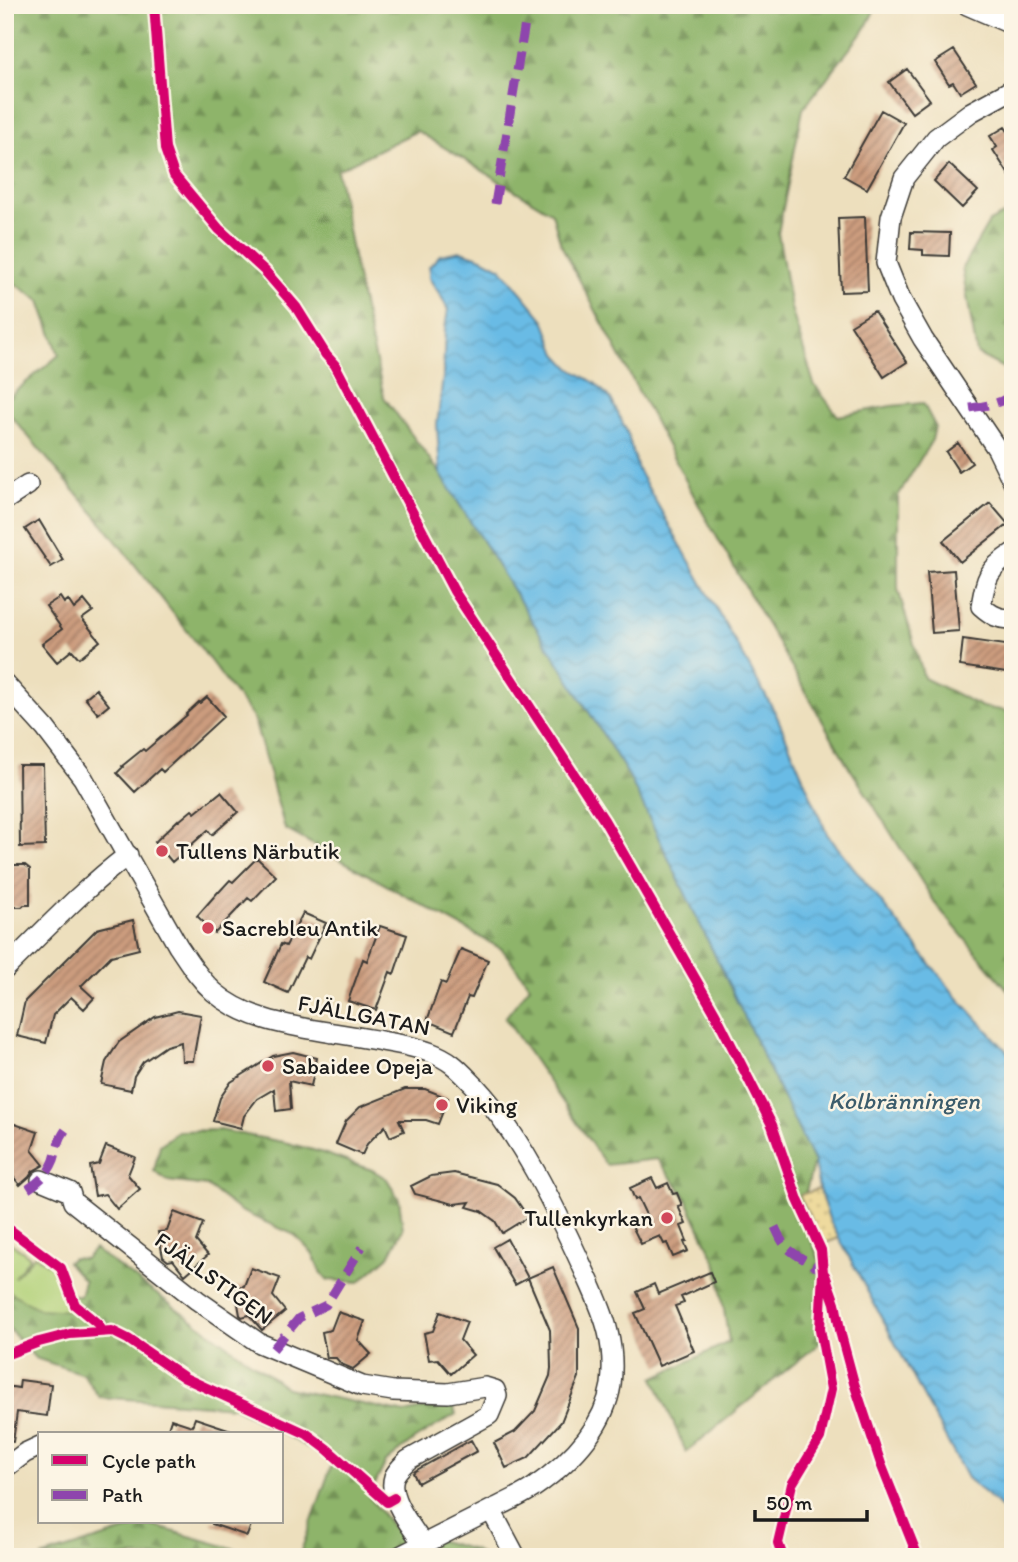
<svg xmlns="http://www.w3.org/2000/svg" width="1018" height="1562" font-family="Itim,sans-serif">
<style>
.forest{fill:url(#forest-firs);stroke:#556843;stroke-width:2}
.sand{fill:url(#sand-dots);stroke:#857b5d;stroke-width:2}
.park{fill:#b3d27a;stroke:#68774b;stroke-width:2}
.water{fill:url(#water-waves);stroke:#426c80;stroke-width:2}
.building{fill:url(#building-hatch)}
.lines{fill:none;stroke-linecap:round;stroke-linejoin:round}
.minor-casing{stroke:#3b3934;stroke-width:22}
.minor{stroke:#fff;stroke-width:19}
.quiet{stroke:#8e44ad;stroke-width:9;stroke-dasharray:18 9;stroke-linecap:butt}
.cycleway-casing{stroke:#fcf5e5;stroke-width:15}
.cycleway{stroke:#d6006c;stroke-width:10}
.poi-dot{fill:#d1495b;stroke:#fcf5e5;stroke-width:2.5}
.labels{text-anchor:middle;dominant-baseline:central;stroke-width:5;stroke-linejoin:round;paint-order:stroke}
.poi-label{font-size:23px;fill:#1c1c1c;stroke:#fcf5e5;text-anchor:start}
.street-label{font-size:23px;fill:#1c1c1c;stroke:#fcf5e5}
.water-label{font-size:24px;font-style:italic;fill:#3b5c6c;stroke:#fcf5e5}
</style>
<defs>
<pattern id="forest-firs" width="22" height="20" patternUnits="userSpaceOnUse" patternTransform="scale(1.75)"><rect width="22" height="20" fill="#8eb46a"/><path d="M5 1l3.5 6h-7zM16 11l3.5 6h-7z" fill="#739256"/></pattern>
<pattern id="sand-dots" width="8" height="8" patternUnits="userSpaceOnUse" patternTransform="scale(1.75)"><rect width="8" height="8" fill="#eeda9e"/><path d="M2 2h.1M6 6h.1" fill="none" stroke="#ccba88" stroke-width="1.8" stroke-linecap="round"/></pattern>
<pattern id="water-waves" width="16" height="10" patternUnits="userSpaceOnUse" patternTransform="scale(1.75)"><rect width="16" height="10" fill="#69bbe5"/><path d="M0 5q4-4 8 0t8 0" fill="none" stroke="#5aa0c4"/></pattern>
<pattern id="building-hatch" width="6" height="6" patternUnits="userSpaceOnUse" patternTransform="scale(1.75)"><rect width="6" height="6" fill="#cc9c7e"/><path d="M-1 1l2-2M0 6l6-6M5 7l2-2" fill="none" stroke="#a57e66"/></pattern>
</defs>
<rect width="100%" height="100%" fill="#fcf5e5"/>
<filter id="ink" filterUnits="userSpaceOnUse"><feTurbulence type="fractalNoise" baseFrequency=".0143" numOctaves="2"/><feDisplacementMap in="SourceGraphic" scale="14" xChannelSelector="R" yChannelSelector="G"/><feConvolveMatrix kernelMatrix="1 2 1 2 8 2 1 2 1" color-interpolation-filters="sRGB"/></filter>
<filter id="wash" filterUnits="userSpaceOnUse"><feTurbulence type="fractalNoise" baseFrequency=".00686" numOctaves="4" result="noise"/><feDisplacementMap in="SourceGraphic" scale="28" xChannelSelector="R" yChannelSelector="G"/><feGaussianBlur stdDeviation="1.57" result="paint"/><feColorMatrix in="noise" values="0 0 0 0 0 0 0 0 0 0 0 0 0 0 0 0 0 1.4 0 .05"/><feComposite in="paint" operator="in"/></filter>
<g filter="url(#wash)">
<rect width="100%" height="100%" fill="#eddfbd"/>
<!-- forest -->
<path class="forest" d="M5,5h872l-12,24 -62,80 -25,124 13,75 23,76 24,32 53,-10 32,-3 12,23 -3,14 -34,56v93l26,89 58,29 31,5v284l-76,-90 -91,-144 -143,-249 -142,-268 -9,-32 -135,-82 -80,39 19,103 28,124 56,76 189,303 185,386 -14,51 23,55 -1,73 -136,111 -32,-74 75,-36 -12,-77 -32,-69 -28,-37 -51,6 -101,-147 25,-32 -28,-37 -217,-120 -31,-110 -55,-73 -98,-124 -96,-113v-9l54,-45 -19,-54 -35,-24z
M1013,210v163l-36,-19 -15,-86 27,-46z
M220,1130l68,13 32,9 52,18 15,9 12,20 4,30 -14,27 -30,26 -31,-2 -8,-9 -7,-17 -18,-19 -55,-24 -33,-25 -39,-5 -14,-10 6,-26 18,-14z
M94,1249l193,139 118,25 46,-11 5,12 -41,25 -29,23 -17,34 24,32 81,22 11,7h-444l106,-33 102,29 51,1 33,-93 -99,-54 -135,-10 -16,-23 -48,-16 -30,-34v-21l15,-17 60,10 4,-15 -17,-19 6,-4 12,1z"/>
<!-- sand -->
<path class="sand" d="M819,1189l11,32 9,17 -16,6 -24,-49z"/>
<!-- park -->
<path class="park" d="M5,1239l25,18 -16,21 21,-23 25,18 15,38 -36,-2 -34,-20z"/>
<!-- water -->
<path class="water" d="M461,251l21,7 19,10 43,52 13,34 14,15 24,14 16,16 16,33 11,38 138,244 51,120 129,162 57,62v463l-17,-18 -29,-25 -137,-257 -11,-32 -5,-27 -185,-386 -189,-303 -3,-48 6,-48 2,-48 3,-19 -7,-14 -12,-18v-11l11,-12z"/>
<g id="blocks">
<!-- building -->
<path class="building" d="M954,50l22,33 -16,10 -7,-11 -4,2 -14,-22z
M907,69l23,31 -18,13 -23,-31z
M881,110l23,13 -37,66 -23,-13z
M1005,127l8,12v42l-20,-31 4,-3 -7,-11z
M949,164l29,27 -16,17 -28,-27z
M865,217l3,74 -27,1 -3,-74z
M911,232l39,1 -1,23 -26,-1v-5l-13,-1z
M874,311l33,51 -23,15 -33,-52z
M958,443l14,20 -13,9 -13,-20z
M990,503l18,21 -48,38 -17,-21z
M39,520l24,40 -12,7 -26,-38z
M954,570l5,61 -27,2 -5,-61z
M60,597l4,6 4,-3 6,9 10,-9 9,11 -11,8 18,22 -21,17 -7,-8 -15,12 -15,-18 20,-15 -16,-23z
M963,639l50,7v28l-53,-8z
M96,689l13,16 -11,9 -13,-16z
M207,697l17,19 -61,56 -3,-3 -25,23 -18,-19 6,-6 -1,-1 21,-17 2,2 42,-36 -1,-1 13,-12 1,1z
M19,765h24l2,81 -25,1z
M221,792l17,20 -26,23 -4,-5 -36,32 -17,-20 23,-22 1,1 13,-11 3,3z
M257,858l19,18 -24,25 -4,-3 -33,35 -18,-17 21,-24h1l11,-12 3,2z
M5,865h20l5,4v36h-6l-2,2h-17z
M303,913l23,10 -17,36 -4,-2 -17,36 -24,-11 17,-38 5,2z
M133,920l6,29 -28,7 -30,30 13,12 -10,11 -13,-12 -18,18 -7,28 -29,-7 8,-35 72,-72z
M380,926l27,9 -13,39 -4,-2 -14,38 -28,-9 15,-42 4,2z
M461,949l27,11 -16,38 -4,-1 -14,35 -27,-11 14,-39 5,2z
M178,1011l23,4 -8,46h-11l-1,-19 -15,4 -23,16 -9,14 -3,14 -30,-6 5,-22 13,-20 36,-25z
M293,1052l24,6 -6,28 -22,-5 2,28 -15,2 -2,-22 -17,10 -13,17 -3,12 -28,-7 7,-23 11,-16 42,-26z
M405,1089h20l23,9 -10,26 -12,-4h-27l5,11 -14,6 -5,-11 -18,18 -5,11 -26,-11 10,-23 14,-14z
M9,1122l29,10 -6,18 12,15 -11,6 -4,6 -9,8 -15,-18v-35z
M106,1146l29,11 -7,18 12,14 -23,20 -12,-15 -10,2 -5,-30 9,-2z
M454,1173l43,11 18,14 13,19 -26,16 -7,-12 -14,-10 -14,-4 3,-5 -16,2 -39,-10 -4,-8 20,-10z
M652,1178l5,10 11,-5 5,11 4,-1 5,12 -4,1 8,18 -5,2 6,15 -3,1 4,9 -15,6 -6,-14 -3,1 -4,-8 -19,8 -9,-18 16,-7 -10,-21 -3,2 -5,-12z
M174,1212l29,11 -7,18 12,14 -23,20 -12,-15 -5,1 -5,-4 -5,-25 9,-1z
M507,1239l21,39 25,-11 26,61v49l-18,45 -33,36 -22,10 -12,-25 21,-11 20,-21 15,-35 1,-8 -1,-38 -22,-52 -13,7 -22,-38z
M251,1268l29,10 -7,18 12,15 -23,19 -13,-15 -7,2 -2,-2 -5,-28 9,-1z
M710,1272l4,10 -33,15 3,6 -9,3 19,45 -35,15 -24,-53 10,-4 -8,-17 17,-8 4,10z
M338,1312l27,9 -7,19 13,14 -18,15 -12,-5 -5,-6h-9l-5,-26 9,-2z
M440,1312l27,10 -7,18 13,15 -22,19 -13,-15 -9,1 -5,-27 9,-2z
M20,1380l31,4 -4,32 -30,-4 -4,30 -8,-1v-55l14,2z
M195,1418l42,14v2h-71l5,-15 21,7z
M471,1440l6,11 -59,32 -5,-10 2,-2z
M212,1522h40l-5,14 -35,-12z"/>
</g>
</g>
<g filter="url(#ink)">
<use href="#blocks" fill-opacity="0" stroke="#3b3934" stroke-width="2"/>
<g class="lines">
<!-- minor casing -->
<g class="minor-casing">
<path id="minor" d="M967,5l46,20
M1013,89l-42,23 -35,26 -32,40 -13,39 -5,46 15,37 22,39 74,110 16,33
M5,500l23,-15
M1013,553c-25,16 -27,24 -32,53 9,8 19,15 32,12
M5,684l40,44 38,50 95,168c11,16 21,33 36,46 34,29 78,34 120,41 25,4 49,8 74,13 16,4 31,8 44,18 8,6 16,15 23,22 46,49 80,121 108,182 9,20 20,42 25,64 4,16 5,36 3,53 -7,44 -42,78 -78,103 -12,8 -28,15 -42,22l25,47
M5,969c40,-39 78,-80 123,-114
M41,1180l29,12 3,10 124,98 62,43 103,43 31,5 55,2 37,-6 10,3 2,6 -8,19 -81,45c-5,5 -11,10 -14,17 -7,21 18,50 29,67
M5,1468l20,-15 15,-7
M398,1557l93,-47"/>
</g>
<!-- minor -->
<use href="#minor" class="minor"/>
<!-- quiet -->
<path class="quiet" d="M495,204l33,-199
M970,408c14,-2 33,-4 43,-15
M28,1189c11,-7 21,-16 26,-29 4,-13 4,-21 13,-32
M775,1227c3,6 5,12 9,17 10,13 27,17 39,28
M273,1349l26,-31 27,-13 36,-58"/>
<!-- cycleway casing -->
<g class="cycleway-casing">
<path id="cycleway" d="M154,5l11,144 9,26 45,54 46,42 31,36 30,48 9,10 119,226 150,229 111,193 57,112 26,75 23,50 2,22 -3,57 11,60 -11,49 -28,46 -14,59 5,14
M5,1226l56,42 14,37 23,19 4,7
M825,1275l10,28 6,32 13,48 27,81 37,93
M5,1355l34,-13 31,-8 42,-3 16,8 57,39 122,56 20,15 60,53 7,-4"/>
</g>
<!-- cycleway -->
<use href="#cycleway" class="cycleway"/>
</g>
</g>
<!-- markers -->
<g class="poi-dot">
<circle cx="162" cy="851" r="7"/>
<circle cx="208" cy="928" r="7"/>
<circle cx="268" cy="1066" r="7"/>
<circle cx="442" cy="1105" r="7"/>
<circle cx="667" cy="1218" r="7"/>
</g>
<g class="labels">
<!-- poi labels -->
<g class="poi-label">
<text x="176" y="851">Tullens Närbutik</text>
<text x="222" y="928">Sacrebleu Antik</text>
<text x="282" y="1066">Sabaidee Opeja</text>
<text x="456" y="1105">Viking</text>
<text x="653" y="1218" text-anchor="end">Tullenkyrkan</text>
</g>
<!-- street labels -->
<g class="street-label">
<text transform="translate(364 1015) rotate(11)">FJÄLLGATAN</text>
<text transform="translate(214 1278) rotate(36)">FJÄLLSTIGEN</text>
</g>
<!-- water labels -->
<g class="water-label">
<text x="904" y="1100">Kolbränningen</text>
</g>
</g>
<!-- margin -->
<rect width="1018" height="1562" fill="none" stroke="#fcf5e5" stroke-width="28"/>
<!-- legend -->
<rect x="38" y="1432" width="245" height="91" fill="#fcf5e5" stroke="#a29e95" stroke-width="2"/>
<rect x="52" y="1455" width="35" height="10" fill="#d6006c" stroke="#a29e95" stroke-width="2"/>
<text x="102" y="1468" font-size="21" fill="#1c1c1c">Cycle path</text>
<rect x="52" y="1490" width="35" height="10" fill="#8e44ad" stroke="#a29e95" stroke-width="2"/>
<text x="102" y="1502" font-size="21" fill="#1c1c1c">Path</text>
<!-- scale -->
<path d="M755 1510v10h112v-10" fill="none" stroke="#1c1c1c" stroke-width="3.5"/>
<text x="766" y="1510" font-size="21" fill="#1c1c1c" stroke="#fcf5e5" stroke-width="5" paint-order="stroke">50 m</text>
</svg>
